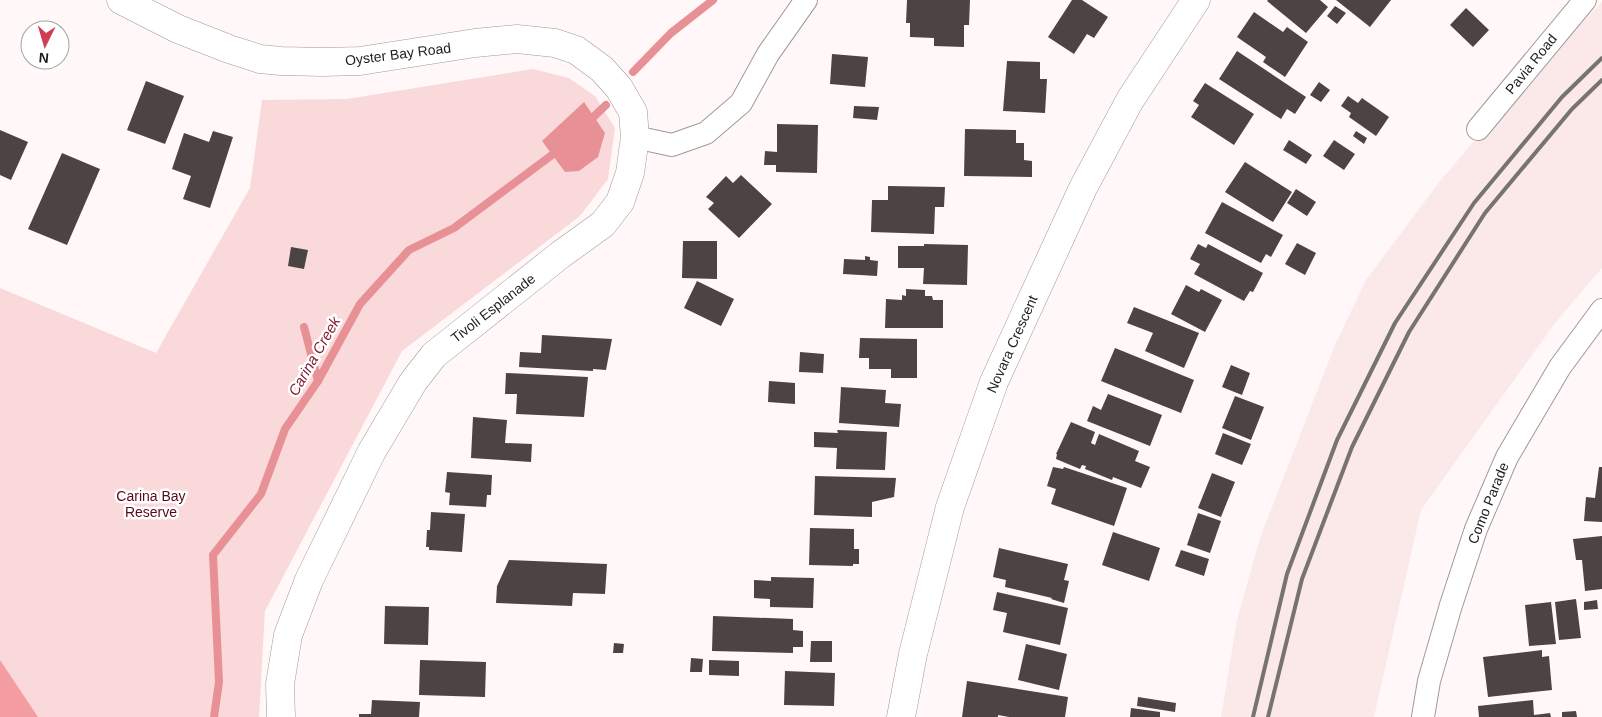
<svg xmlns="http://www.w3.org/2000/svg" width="1602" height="717" font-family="Arial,sans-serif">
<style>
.built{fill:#fbe9e9}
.green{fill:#fad9da}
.forest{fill:#f39ca1}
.water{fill:#e79196}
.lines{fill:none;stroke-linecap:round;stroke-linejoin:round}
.stream{stroke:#e79196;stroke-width:8}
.building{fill:#4c4444}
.minor-casing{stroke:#a2999a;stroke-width:24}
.tertiary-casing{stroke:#a2999a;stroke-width:29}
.minor{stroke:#fff;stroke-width:22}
.tertiary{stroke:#fff;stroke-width:28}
.rail{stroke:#787373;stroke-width:4}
.labels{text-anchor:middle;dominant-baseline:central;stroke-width:5;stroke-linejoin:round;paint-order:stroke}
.street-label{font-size:14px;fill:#1e1b1b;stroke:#fff}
.park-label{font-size:14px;fill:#56091a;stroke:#fff}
.water-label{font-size:15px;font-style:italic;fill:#7e1a2d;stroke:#fff}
</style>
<rect width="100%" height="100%" fill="#fff7f8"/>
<!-- built -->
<path class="built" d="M1602,2v266l-47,55 -134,187 -47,207h-153l16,-97 23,-82 75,-193 31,-65 74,-99 75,-88z"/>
<!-- green -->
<path class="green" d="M533,69l36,9 26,18 20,32 -7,51 -28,37 -178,135 -137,260 -6,106h-259v-429l156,65 94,-165 12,-88 85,-1z"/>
<!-- forest -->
<path class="forest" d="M0,660l38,57h-38z"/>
<!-- water -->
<path class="water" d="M584,102l21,31 -7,24 -19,14 -14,1 -23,-31z"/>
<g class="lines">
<!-- stream -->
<path class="stream" d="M633,72l38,-39 42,-33
M588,122l18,-17
M304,327l14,54
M214,717l5,-35 -6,-127 48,-61 24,-65 33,-48 42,-77 49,-54 45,-22 106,-79"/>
</g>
<!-- building -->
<path class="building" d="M907,0h63l-1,25h-5v22l-30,-1v-8l-24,-1v-14h-4z
M1072,0h10l26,17 -14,21 -7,-4 -13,20 -26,-17z
M1268,0h52l8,7 -22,26 -39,-32z
M1336,0h55l-21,27z
M1335,6l11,7 -9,11 -10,-8z
M1466,8l23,22 -16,17 -23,-22z
M1254,12l29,20 4,-5 21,15 -23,35 -22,-15 3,-5 -29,-20z
M1237,51l69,46 -11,17 -8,-5 -6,10 -62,-40z
M832,54l36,3 -3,30 -35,-3z
M1007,61l33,1v17h7l-2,34 -42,-2z
M146,81l38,15 -19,48 -38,-14z
M1319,82l11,8 -9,12 -11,-7z
M1205,83l49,31 -20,31 -43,-28 8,-12 -6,-4z
M1348,96l10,7 4,-5 27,19 -13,19 -27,-19 2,-4 -10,-7z
M854,106l25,1 -2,13 -24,-2z
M777,124l41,1 -1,48 -41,-1v-7h-12l1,-14 12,1z
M965,129l51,1v13h8v17l8,1v16l-68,-1z
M0,130l28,12 -17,38 -11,-5z
M213,131l20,6 -23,71 -27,-9 8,-23 -19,-7 12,-36 25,9z
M1356,131l11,7 -3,6 -11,-8z
M1289,140l23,15 -6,9 -23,-14z
M1334,140l21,14 -11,16 -21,-14z
M62,153l38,16 -33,76 -39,-16z
M1245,162l47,30 -19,30 -48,-30z
M741,175l31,29 -33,34 -31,-29 6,-6 -8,-6 20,-21 7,7z
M888,186l57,1 -1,20h-9l-1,27 -63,-2 1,-32h16z
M1296,189l20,13 -9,14 -20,-13z
M1222,202l61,33 -12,22 -5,-3 -5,9 -56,-30z
M683,241h34v38l-35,-1z
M1297,243l19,10 -11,22 -20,-11z
M924,244l44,1 -1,40 -44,-1 1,-16h-26v-22h26z
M1198,244l8,4 2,-4 55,29 -10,19 -3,-1 -6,10 -50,-27 6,-10 -10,-5z
M291,247l17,3 -4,19 -16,-3z
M865,256l5,1v3l8,1 -1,15 -34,-2 1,-15 21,1z
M697,281l37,18 -13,27 -37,-18z
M1186,285l13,7 2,-3 21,11 -17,32 -34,-18z
M906,289l19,1v6h7l1,4h10v28h-58l1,-29 16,1v-5l4,1z
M1134,307l65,26 -15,35 -39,-17 8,-18 -26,-10z
M542,335l70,4 -6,31 -13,-1v2l-74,-4 1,-15 21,1z
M860,338l57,1v39h-26v-9h-22v-11h-10z
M1115,348l79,32 -13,33 -80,-32z
M800,352l24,2 -1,19 -24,-1z
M1231,365l19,8 -8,22 -20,-8z
M506,373l82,4 -4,40 -68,-3 1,-20h-12z
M769,381l26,2v21l-27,-2z
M841,387l45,3 -1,13 16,1 -2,23 -60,-4z
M1108,394l54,21 -12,31 -63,-25 6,-15 8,4z
M1235,396l29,11 -13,33 -29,-12z
M473,417l34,3 -2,23 27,1 -1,18 -60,-4z
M1071,422l24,10 -4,11 4,2 4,-11 40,17 -4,10 15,6 -9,21 -28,-11 -1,3 -27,-11 1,-3 -4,-1 -2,4 -24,-10 1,-5h-1z
M837,430l50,2 -2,38 -49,-1 1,-21 -23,-1v-15l24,1z
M1223,433l28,11 -9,21 -27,-11z
M1053,467l10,2 1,-2 63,21 -13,38 -63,-22 5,-15 -9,-3z
M1599,467h3v55l-18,-1 2,-24 9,1z
M447,472l45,3 -1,20h-4l-1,12 -37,-2 1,-12 -5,-1z
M1212,473l23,9 -14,35 -23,-9z
M815,476l81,2 -2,19 -22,5v15l-58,-2z
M431,512l34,2 -3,38 -33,-2v-3h-3l1,-17h3z
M1198,513l23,8 -11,32 -23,-8z
M810,528l44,1v20h5v15h-6v2l-44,-1z
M1113,532l47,16 -11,33 -47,-16z
M1602,536v53l-17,2 -3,-31h-6l-3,-21z
M999,548l69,16 -4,16 5,1 -5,22 -13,-4 1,-1 -47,-11 1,-7 -13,-3z
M1181,550l28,9 -5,17 -29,-10z
M509,560l98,4 -2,30 -32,-1 -1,13 -76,-3 1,-17z
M771,577l43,1 -1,30 -43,-1v-8l-16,-1v-18l17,1z
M997,592l71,16 -8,37 -57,-13 4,-19 -14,-3z
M1576,599l5,39 -22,2 -4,-38z
M1597,600l1,9 -14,1v-8z
M1551,602l5,42 -27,2 -4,-41z
M385,606l44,1 -1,38 -44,-1z
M713,616l80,3v11l10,1v16h-10v6l-81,-2z
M811,641h21v21h-22z
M614,643l10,1 -1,9h-10z
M1026,644l41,10 -8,36 -41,-10z
M1542,650v7l7,-1 3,34 -64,7 -5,-40z
M691,658l12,1 -1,13h-12z
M420,660l66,2 -1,35 -66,-2z
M709,660l30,1v15l-30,-1z
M785,671l50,2 -1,33 -50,-1z
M967,681l101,16 -3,20h-56l-11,-2v2h-36z
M1138,697l38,6 -1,9 -38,-6z
M372,700l48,2 -1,15h-60v-3h12z
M1533,700l1,15 16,-2 1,4h-72l-1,-11z
M1131,708l29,4v5h-30z
M1576,711l1,6h-15v-5z"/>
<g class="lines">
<!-- minor casing -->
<g class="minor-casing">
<path id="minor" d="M1478,129l107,-129
M635,137l37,8 34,-12 35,-30 27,-49 38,-54
M1423,717l6,-36 22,-76 25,-76 31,-72 53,-90 42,-57"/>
</g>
<!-- tertiary casing -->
<g class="tertiary-casing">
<path id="tertiary" d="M121,0l57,29 51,20 31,10 21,2 42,1 37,-1 115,-18 42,-4 38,4 21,7 26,19 17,19 14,24 2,25 -5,36 -10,29 -17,22 -43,31 -126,100 -21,27 -41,69 -63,129 -21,55 -8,49 1,33
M901,717l12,-63 37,-147 44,-125 89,-194 47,-88 66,-100"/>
</g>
<!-- minor -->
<use href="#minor" class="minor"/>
<!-- tertiary -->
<use href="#tertiary" class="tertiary"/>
<!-- rail -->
<path class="rail" d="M1253,717l34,-143 50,-134 58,-117 79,-120 88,-106 40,-39
M1268,717l34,-138 50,-132 57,-115 76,-119 87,-104 30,-29"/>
</g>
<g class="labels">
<!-- street labels -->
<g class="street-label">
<text transform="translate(398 54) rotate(-7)">Oyster Bay Road</text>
<text transform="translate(1531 64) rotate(-51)">Pavia Road</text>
<text transform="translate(493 308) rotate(-38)">Tivoli Esplanade</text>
<text transform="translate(1012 344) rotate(-66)">Novara Crescent</text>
<text transform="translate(1488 503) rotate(-68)">Como Parade</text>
</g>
<!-- park labels -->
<g class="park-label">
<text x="151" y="496">Carina Bay<tspan x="151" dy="16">Reserve</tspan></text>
</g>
<!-- water labels -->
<g class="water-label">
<text transform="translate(314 356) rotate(-60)">Carina Creek</text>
</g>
</g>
<!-- north arrow -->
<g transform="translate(45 45) rotate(185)"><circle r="24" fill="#ffffff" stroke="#a5a4a4"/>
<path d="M0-4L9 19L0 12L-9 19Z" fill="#cf3e55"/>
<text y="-8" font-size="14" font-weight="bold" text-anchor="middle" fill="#1e1b1b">N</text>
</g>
</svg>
